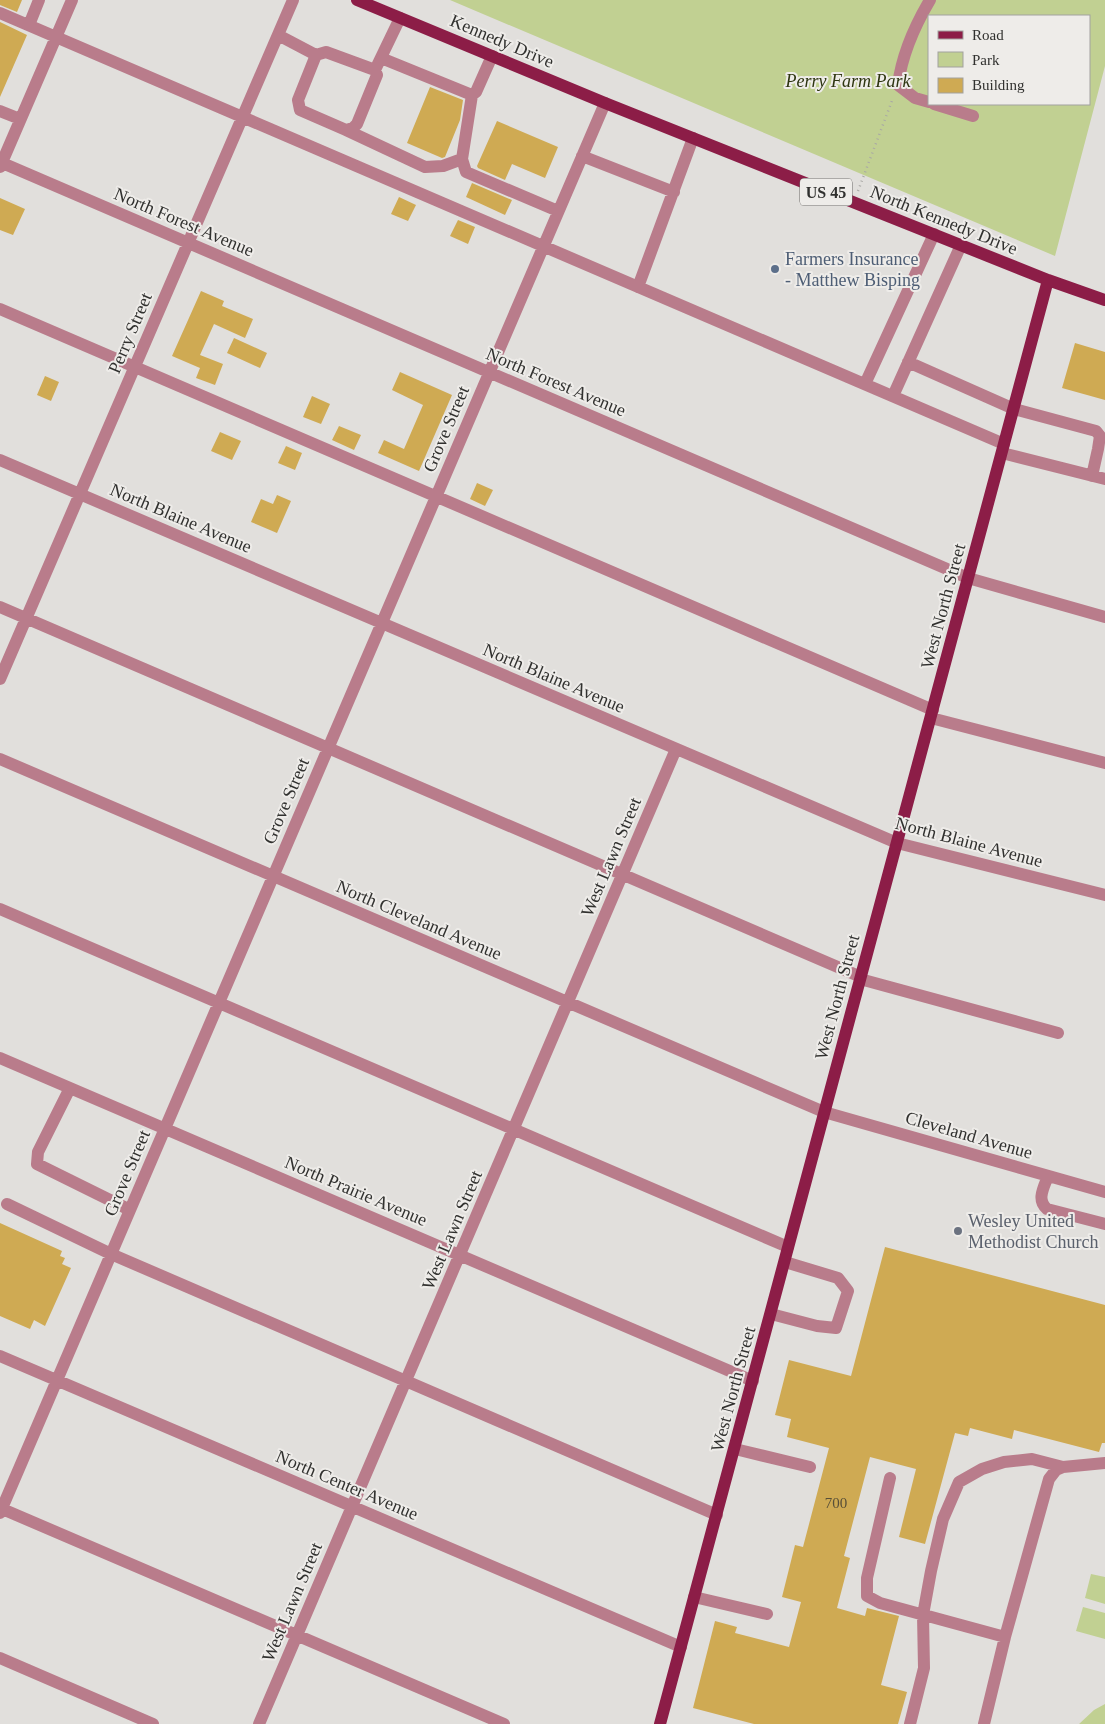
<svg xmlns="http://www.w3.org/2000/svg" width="1105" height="1724" font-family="'Times New Roman',serif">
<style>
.green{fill:#c1d092;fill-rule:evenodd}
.building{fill:#cfaa53}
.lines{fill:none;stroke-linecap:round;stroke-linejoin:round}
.path{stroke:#a9a8a5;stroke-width:2.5;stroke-dasharray:1 4;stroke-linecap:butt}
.minor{stroke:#b97c8b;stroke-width:12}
.major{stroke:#8c1d47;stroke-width:12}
.service-dot{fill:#5c6f8a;stroke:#eeece9;stroke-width:2}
.worship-dot{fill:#6b7280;stroke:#eeece9;stroke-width:2}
.labels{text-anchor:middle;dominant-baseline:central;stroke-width:4;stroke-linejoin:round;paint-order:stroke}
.number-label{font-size:15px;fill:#584f38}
.shield{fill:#eeece9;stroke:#6a6967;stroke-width:1}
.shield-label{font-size:16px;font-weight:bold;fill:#31312f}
.street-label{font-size:18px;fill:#31312f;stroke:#eeece9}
.park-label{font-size:18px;font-style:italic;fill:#2e3611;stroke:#eeece9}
.service-label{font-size:18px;fill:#4e5e75;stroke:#eeece9;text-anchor:start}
.worship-label{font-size:18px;fill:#5b616d;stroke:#eeece9;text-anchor:start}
</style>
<rect width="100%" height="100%" fill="#e1dfdc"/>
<!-- green -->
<path class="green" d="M450,0h655v66l-50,190zM929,16h160v88h-160z
M1091,1574l14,3v27l-20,-6z
M1083,1607l22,6v26l-29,-8z
M1105,1704v20h-26l15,-14z"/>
<!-- building -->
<path class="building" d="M0,0h22l-5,12 -17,-7z
M0,22l27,13 -27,62z
M430,87l33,13 -3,20 -15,37 -3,1 -35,-15z
M497,121l61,26 -13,31 -33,-14 -7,16 -27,-12 -1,-2z
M472,183l40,17 -7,15 -39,-18z
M399,197l17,8 -8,16 -17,-7z
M0,198l25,11 -12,26 -13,-5z
M458,220l17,7 -7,17 -18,-8z
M201,291l23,10 -2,5 31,13 -8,19 -31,-14 -14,31 23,9 -8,21 -19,-7 4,-10 -28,-12z
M234,338l33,15 -7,15 -33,-15z
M1075,343l30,9v48l-43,-12z
M400,372l52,23 -33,76 -41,-18 6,-13 20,9 19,-44 -31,-15z
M45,376l14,6 -8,19 -14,-6z
M312,396l18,8 -9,20 -18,-7z
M339,426l22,9 -7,15 -22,-10z
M220,432l21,9 -9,19 -21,-9z
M286,446l16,7 -7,17 -17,-7z
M477,483l16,7 -8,16 -15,-7z
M277,495l14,6 -14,32 -26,-11 10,-23 12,5z
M0,1223l62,28 -2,5 5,2 -3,6 9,4 -26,58 -11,-6 -4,9 -30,-13z
M885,1247l220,58v138h-3l-3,9 -85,-22 -2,9 -42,-11 -2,8 -13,-3 -30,111 -26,-7 17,-68 -46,-12 -26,99 6,2 -13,50 28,8 2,-8 32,8 -18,69 26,7 -9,32h-144l-61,-16 22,-87 22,6 -2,6 54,14 12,-45 -19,-5 13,-52 8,2 26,-99 -42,-11 4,-18 -16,-4 14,-55 62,16z"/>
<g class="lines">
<!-- path -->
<path class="path" d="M858,191l35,-93"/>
<!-- minor -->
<path class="minor" d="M0,13l1004,431
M29,25l10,-25
M278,35l38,20
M381,58l91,37 4,-3 16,-36
M375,70l-49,-18 -10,3 -18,45 2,10 46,20 7,-2 4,-4 20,-49 -2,-5 25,-52
M472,95l-10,64 4,13 92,39
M929,102l-14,-4 -17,-13c4,-31 16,-58 32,-85
M934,104l39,12
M0,111l20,8
M346,130l79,37 18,-1 19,-7
M582,156l92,36
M0,162l968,416 137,39
M0,167l72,-167
M638,287l55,-149
M0,309l933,401
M908,362l106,47 82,22 4,5 -2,13 -6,27
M865,384l69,-150
M893,396l68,-151
M1002,453l103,26
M0,460l897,383 208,52
M0,607l861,370
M0,679l293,-679
M931,718l174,45
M0,759l824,353 281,80
M0,909l788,338
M860,979l198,54
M0,1058l753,323
M70,1088l-32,64 -1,12 93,46
M1048,1176c-4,11 -12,24 -1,33l58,15
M7,1204l104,50 606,261
M771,1314l46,12 19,2 12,-37 -10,-13 -53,-16
M0,1356l681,291
M735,1449l75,18
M890,1478l-23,100v18l13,7 125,34
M0,1508l504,216
M0,1513l605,-1410
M694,1597l73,17
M0,1658l153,66
M259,1724l417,-975
M910,1724l14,-56 -1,-53 8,-44 12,-52 16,-37 23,-13 22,-7 28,-3 31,8
M984,1724l21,-87 44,-158 7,-9 7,-3 42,-4"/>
<!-- major -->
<path class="major" d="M357,0l248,103 443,177 57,20
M660,1724l388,-1444"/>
</g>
<!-- markers -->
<circle class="service-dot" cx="775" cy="269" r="5"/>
<circle class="worship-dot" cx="958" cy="1231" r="5"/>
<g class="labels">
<!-- number labels -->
<g class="number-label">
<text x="836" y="1503">700</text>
</g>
<!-- shield labels -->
<rect class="shield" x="800" y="178.5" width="52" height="27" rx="4"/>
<g class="shield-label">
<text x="826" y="192">US 45</text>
</g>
<!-- street labels -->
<g class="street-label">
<text transform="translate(502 41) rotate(23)">Kennedy Drive</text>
<text transform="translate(944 220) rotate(22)">North Kennedy Drive</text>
<text transform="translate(184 222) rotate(23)">North Forest Avenue</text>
<text transform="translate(130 333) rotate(-67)">Perry Street</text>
<text transform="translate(556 382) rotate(23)">North Forest Avenue</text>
<text transform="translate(446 429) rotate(-67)">Grove Street</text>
<text transform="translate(181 518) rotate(23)">North Blaine Avenue</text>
<text transform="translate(943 606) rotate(-75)">West North Street</text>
<text transform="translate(554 678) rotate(23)">North Blaine Avenue</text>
<text transform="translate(286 801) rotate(-67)">Grove Street</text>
<text transform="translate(969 842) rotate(15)">North Blaine Avenue</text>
<text transform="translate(611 857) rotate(-67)">West Lawn Street</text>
<text transform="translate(419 920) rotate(23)">North Cleveland Avenue</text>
<text transform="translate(837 997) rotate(-75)">West North Street</text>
<text transform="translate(969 1135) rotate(16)">Cleveland Avenue</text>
<text transform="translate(127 1173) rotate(-67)">Grove Street</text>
<text transform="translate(356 1191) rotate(23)">North Prairie Avenue</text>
<text transform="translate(452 1230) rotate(-67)">West Lawn Street</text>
<text transform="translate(733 1389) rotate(-75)">West North Street</text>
<text transform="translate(347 1485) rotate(23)">North Center Avenue</text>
<text transform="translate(292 1602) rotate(-67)">West Lawn Street</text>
</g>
<!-- park labels -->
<g class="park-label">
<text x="848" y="81">Perry Farm Park</text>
</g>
<!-- service labels -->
<g class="service-label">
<text x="785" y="259">Farmers Insurance<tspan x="785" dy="21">- Matthew Bisping</tspan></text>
</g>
<!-- worship labels -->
<g class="worship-label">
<text x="968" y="1221">Wesley United<tspan x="968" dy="21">Methodist Church</tspan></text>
</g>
</g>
<!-- legend -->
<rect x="928" y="15" width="162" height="90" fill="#eeece9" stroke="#a2a19f"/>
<rect x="938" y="31" width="25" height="8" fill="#8c1d47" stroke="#a2a19f"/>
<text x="972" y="40" font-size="15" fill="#31312f">Road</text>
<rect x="938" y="52" width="25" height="15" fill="#c1d092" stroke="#a2a19f"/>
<text x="972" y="65" font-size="15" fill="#31312f">Park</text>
<rect x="938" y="78" width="25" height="15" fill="#cfaa53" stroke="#a2a19f"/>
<text x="972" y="90" font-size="15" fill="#31312f">Building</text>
</svg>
